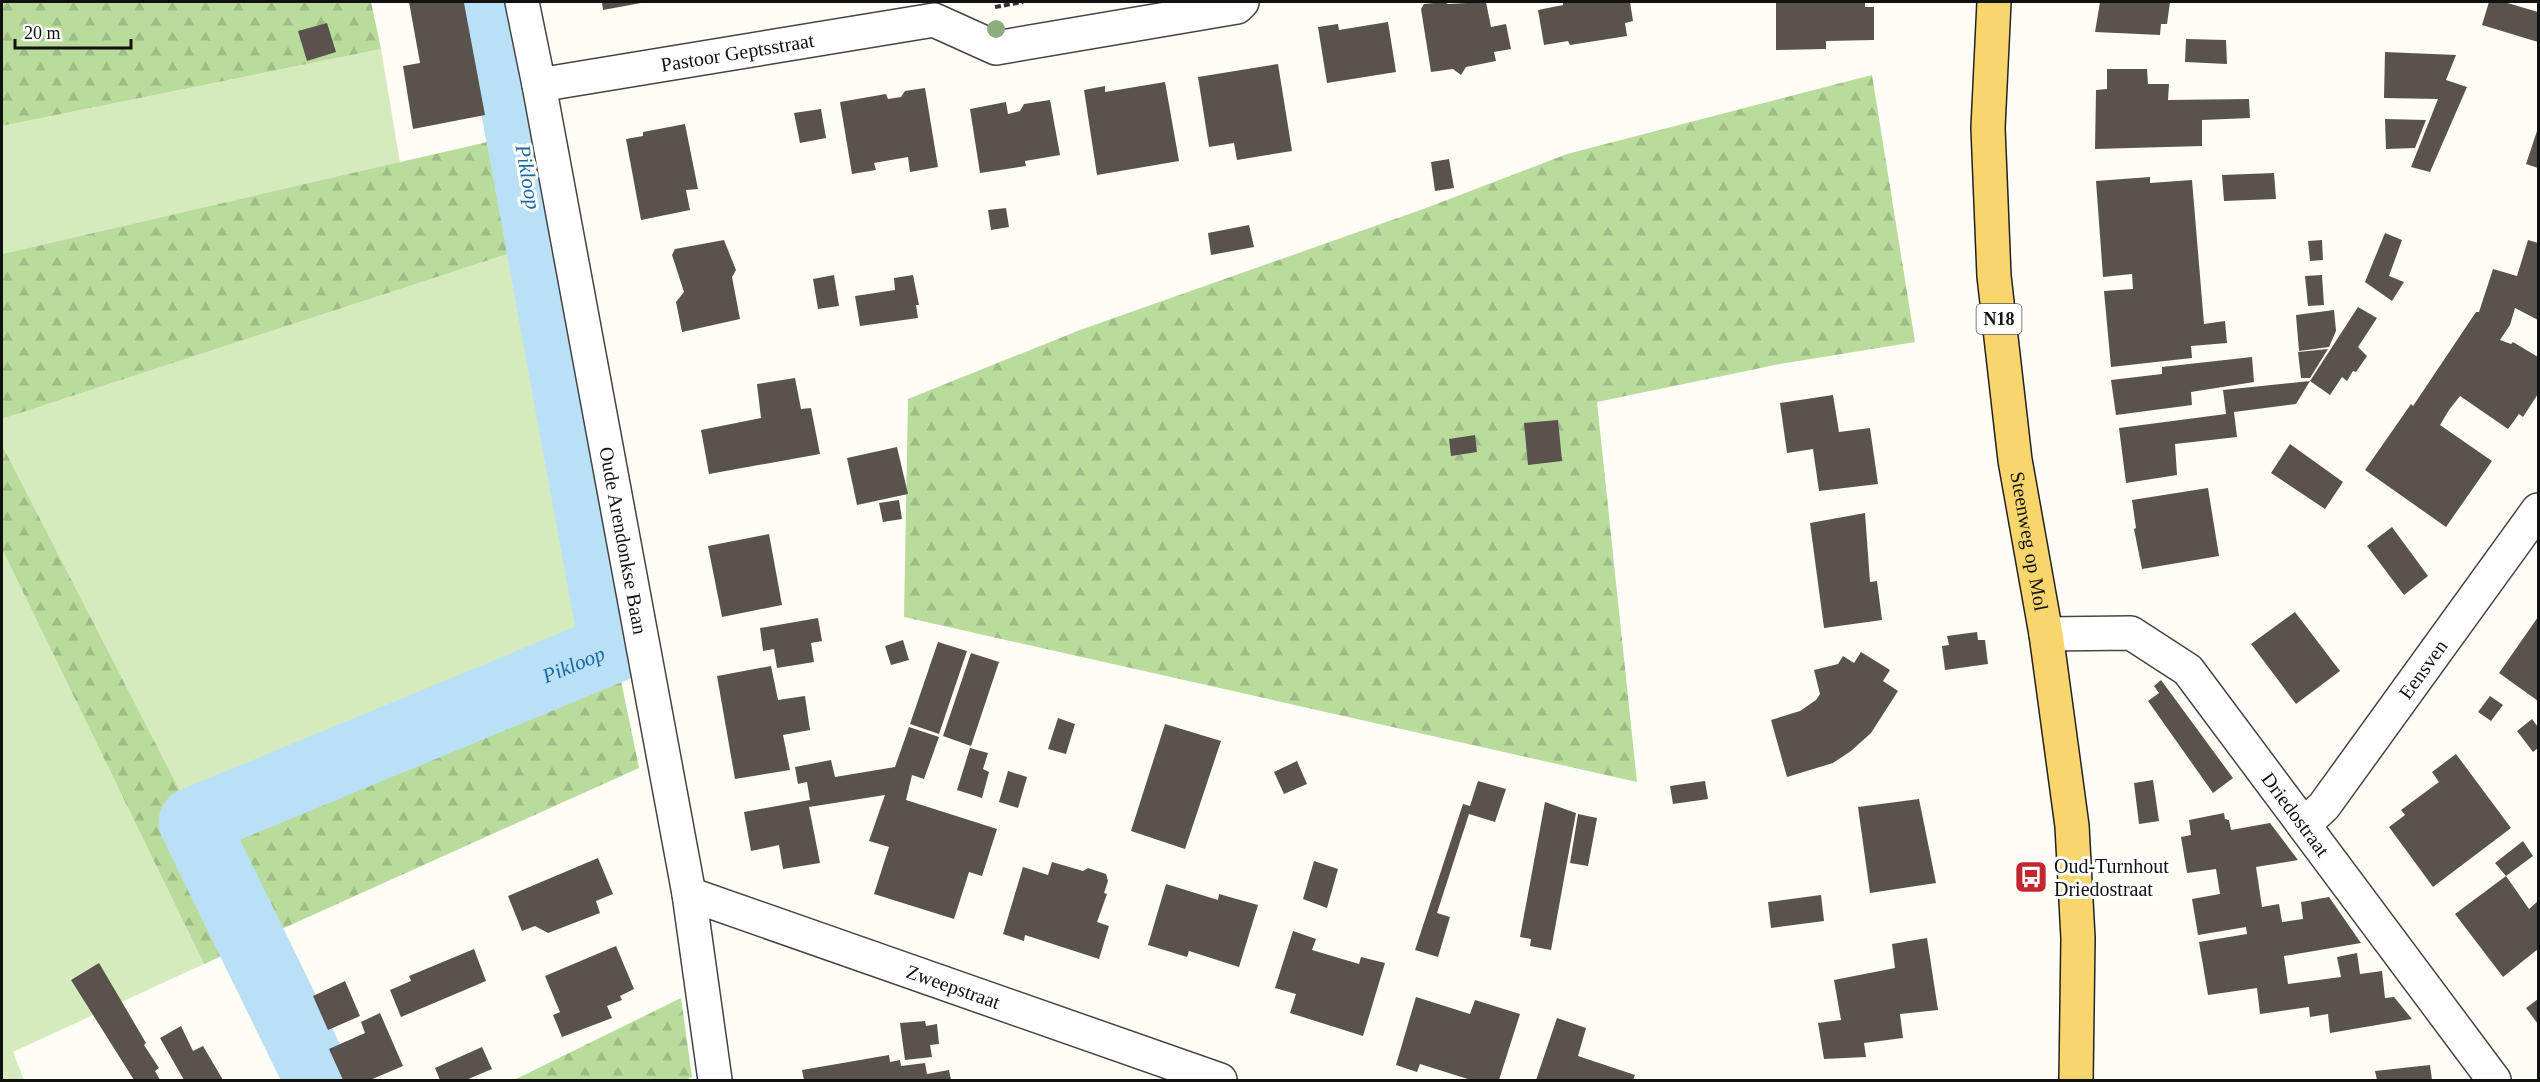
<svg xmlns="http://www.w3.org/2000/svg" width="2540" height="1082" font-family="Georgia,serif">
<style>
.grass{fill:#d5ebbd}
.forest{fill:url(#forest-firs)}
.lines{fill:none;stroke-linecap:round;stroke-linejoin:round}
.river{stroke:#b9e0f7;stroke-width:69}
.building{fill:#5a524d}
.street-casing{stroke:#444;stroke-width:36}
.primary-casing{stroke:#222;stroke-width:36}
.path{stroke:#333;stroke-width:4;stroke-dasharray:6 3;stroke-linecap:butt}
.street{stroke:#fff;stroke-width:33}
.primary{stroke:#f9d66b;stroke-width:33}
.tree{fill:#8dad7f}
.labels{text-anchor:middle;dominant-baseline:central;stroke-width:6;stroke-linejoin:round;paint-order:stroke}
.shield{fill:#fff;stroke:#585858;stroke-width:1.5}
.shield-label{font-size:18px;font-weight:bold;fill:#111}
.street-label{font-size:20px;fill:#111;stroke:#fff}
.poi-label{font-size:20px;fill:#111;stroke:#fff;text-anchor:start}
.water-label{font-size:21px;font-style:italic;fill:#1768a6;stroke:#fff}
</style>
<defs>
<pattern id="forest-firs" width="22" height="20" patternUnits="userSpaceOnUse" patternTransform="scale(1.5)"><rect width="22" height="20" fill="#b9dc9c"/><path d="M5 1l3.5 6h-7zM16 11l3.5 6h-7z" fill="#9ebc85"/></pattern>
</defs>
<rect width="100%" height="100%" fill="#fffdf5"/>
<!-- grass -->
<path class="grass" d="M381,49l19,114 -398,91v-128z
M529,247l65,378 -408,179 -184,-359v-26z
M2,549l202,415 -191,88 11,28h-22z"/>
<!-- forest -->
<path class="forest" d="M2,2h369l10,47 -379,77z
M1872,75l43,267 -135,22 -183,38 40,380 -733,-165 4,-218 172,-69 346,-122 141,-54z
M509,137l20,110 -527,172v-165z
M2,445l184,358 408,-178 25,46 20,97 -435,196 -202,-415z
M681,998l11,79 -7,3h-171z"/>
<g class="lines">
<!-- river -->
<path class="river" id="s1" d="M319,1080l-126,-258 421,-174 -118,-646"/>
</g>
<!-- building -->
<path class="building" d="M409,2l55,1 21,112 -72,14 -10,-63 17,-3z
M602,2h39v1l-38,7z
M1444,2l4,2 38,-2 5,25 15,-3 5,25 -17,3 2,9 -30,6 -5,8 -8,-6 -22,3 -10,-63 3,-5z
M1563,2h67l3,19 -8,2 2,13 -57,9 -2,-4 -24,4 -6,-35 25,-5z
M1776,2h89v5h9v33l-48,1v8l-50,1z
M2100,2h70l-3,22h-6l-1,11 -65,-3z
M2489,2h15l34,10v30l-56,-17z
M1388,22l8,50 -69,11 -9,-56 20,-3 1,6z
M327,23l9,29 -29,9 -9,-30z
M2186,39l40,1 1,24 -42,-2z
M2385,52l71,3 -10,25 21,7 -37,85 -19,-5 27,-68 -54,-1z
M1278,64l14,87 -55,9 -3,-17 -25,4 -11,-70z
M2107,69h40l1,15h21l-1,16 81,-1 1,19 -48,2v26l-107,3 1,-59 11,-1z
M1165,82l14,79 -82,14 -13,-85 21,-4v6z
M925,88l13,79 -28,5 -2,-15 -34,6 2,7 -24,4 -12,-72 46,-8 2,5 13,-2 4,-6z
M1050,100l10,55 -35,6 1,5 -46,7 -10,-64 36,-7 2,12 12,-3 4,-7z
M821,109l5,29 -26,5 -6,-30z
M2385,119l41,1 -11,28 -29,1z
M685,124l13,65 -12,1 4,20 -49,10 -15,-81 17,-3v-4z
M2538,128v40l-12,-4z
M1449,159l5,29 -19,3 -4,-29z
M2274,173l2,26 -52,2 -2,-26z
M2150,177v6l42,-3 12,144 21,-3 2,22 -36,3 1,12 -81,9 -7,-76 29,-2 -1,-15 -29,3 -7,-96z
M1006,208l3,19 -18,3 -3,-20z
M1249,225l5,22 -43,8 -3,-22z
M2385,233l17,7 -13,36 15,6 -12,19 -27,-19z
M724,240l12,30 -4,7 8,42 -58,13 -6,-30 8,-10 -12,-37 3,-6z
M2322,240l1,20 -13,1 -2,-20z
M2528,240l10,3v77l-23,-12 -5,17 -10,15 11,4 2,-2 25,15v37l-15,23 -4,-3 -11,15 -48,-33 -11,14 -9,15 52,36 -46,66 -81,-57 46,-66 2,2 63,-94h3l14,-43 24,7z
M834,275l5,31 -21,3 -5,-30z
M913,275l6,30h-3l2,13 -58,8 -5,-30 40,-6 -1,-12z
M2322,275l2,30 -16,1 -3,-30z
M2358,307l19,11 -19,29 9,9 -11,16 -3,-1 -6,10 -5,-4 -12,18 -20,-14 -14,23 -62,8 3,25 -62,7 2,31 -51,8 -7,-55 107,-14 -3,-24 87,-9z
M2334,310l2,21 -7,16 -30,4 -3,-36z
M2328,349l-18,29h-9l-3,-26z
M2252,357l2,25 -63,10 1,13 -76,10 -5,-35 51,-6v-7z
M795,378l6,31 10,-1 9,46 -111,20 -8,-44 60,-12 -4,-34z
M1833,395l6,37 31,-4 8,56 -59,7 -6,-42 -26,4 -7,-50z
M1558,420l4,41 -34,4 -4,-42z
M1475,435l2,17 -26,4 -2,-17z
M2290,444l53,38 -18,27 -54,-36z
M897,447l11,47 -51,11 -10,-47z
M2208,488l11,68 -77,13 -8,-40 2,-1 -4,-28z
M899,500l3,19 -19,3 -4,-19z
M1865,513l5,69 7,-1 5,39 -58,8 -14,-105z
M2392,527l36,49 -24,19 -37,-49z
M769,534l13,71 -60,12 -14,-71z
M2295,612l45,59 -44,33 -45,-60z
M2538,617v84l-39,-28z
M818,618l4,23 -11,2 3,19 -37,6 -3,-19 -11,2 -3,-23z
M1977,632l1,8h7l3,24 -43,6 -3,-24 7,-1 -2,-9z
M903,640l6,20 -18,5 -6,-19z
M938,642l29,9 -28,83 -29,-10z
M1861,652l29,18 -7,11 15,10 -27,42 -20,18 -18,12 -46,14 -16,-57 29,-9 16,-11 4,-6 -6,-24 24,-6 5,-8 11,7z
M971,653l28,9 -28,84 -28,-10z
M771,666l7,34 27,-4 5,34 -27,5 7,35 -55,9 -18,-103z
M2161,680l72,98 -20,15 -65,-92 11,-8 -5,-7z
M2490,696l13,9 -12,16 -13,-9z
M1058,718l17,6 -9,30 -18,-5z
M2532,719l6,8v21l-5,4 -16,-21z
M1165,724l56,17 -36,108 -54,-18z
M909,727l30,10 -15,42 -12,-4 -6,25 91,29 -15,47 -13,-4 -15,47 -80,-25 15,-47 -20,-6 16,-46 -76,12 11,56 -37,6 -4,-24 -28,6 -7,-39 66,-12 -3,-18 -9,2 -3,-17 36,-7 4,17 60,-10z
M970,748l18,5 -5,16 6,3 -7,26 -25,-8z
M2456,754l55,74 -78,59 -44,-60 16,-12 -4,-5 38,-28 -7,-10z
M1297,761l10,23 -23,10 -10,-22z
M1008,771l19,6 -9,31 -19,-6z
M2153,780l6,41 -20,3 -5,-41z
M1478,781l28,8 -11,33 -26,-8 -32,99 13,4 -12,40 -23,-7 48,-146 7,2z
M1705,781l3,18 -35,5 -3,-18z
M1919,799l17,84 -66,10 -12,-86z
M1545,802l31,11 -25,137 -21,-4 1,-7 -11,-2z
M2224,813l1,6 4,1 2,10 39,-7 28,37 -42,7 6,40 17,-3 3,18 21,-3 -2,-17 28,-5 32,46 -77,13 4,28 53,-7 -4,-20 20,-4 3,21 22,-3 3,27 9,-1 18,22 -82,14 -2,-19 -18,3 -1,-10 -49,7 -3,-26 -49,7 -9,-53 48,-8 -1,-7 -48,8 -6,-36 28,-5 -4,-25 -29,4 -6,-36 10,-2 -2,-15z
M1578,814l19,4 -9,48 -18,-3z
M2523,841l10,15 -27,20 23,33 9,-8v48l-35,28 -48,-63 51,-38 -11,-13z
M598,858l15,36 -17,7 4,12 -52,20 -13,-7 -13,5 -14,-35z
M1314,861l24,8 -11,39 -24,-9z
M1052,862l31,9 5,-3 18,6 2,7 -4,12 3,1 -10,28 12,4 -10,33 -74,-24 -1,6 -21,-7 20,-67 25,8z
M1166,884l52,16 1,-6 39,11 -19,62 -50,-16 -2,6 -39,-12z
M1821,895l3,26 -53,7 -3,-26z
M1293,931l23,8 -4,11 47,14 2,-7 24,6 -22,73 -73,-23 6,-19 -21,-6z
M1927,938l11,72 -38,4 3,24 -39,5 2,14 -42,2 -6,-36 23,-3 -7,-40 61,-12 -3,-24z
M616,946l18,43 -14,7 2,4 -15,6 5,12 -50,19 -9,-22 7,-3 -15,-36z
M474,949l12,32 -85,36 -11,-27 21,-9 -2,-5z
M99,963l47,80 -2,2 15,23 -4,3 5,9h-26l-63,-100z
M345,981l15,35 -32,14 -15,-34z
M1416,997l54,17 5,-14 45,14 -21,66h-28l-51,-16 -3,8 -21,-7z
M2538,999v25l-12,-16z
M380,1013l23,53 -33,14h-27l-14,-31 36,-16 -4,-11z
M1557,1018l29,10 -8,28 57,19 -2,5h-97z
M925,1021l1,5 11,-2 2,20 -9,1 2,12 -27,3 -5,-37z
M181,1026l12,25 10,-5 20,34h-39l-24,-42z
M482,1047l10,22 -26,11h-26l-5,-12z
M889,1055l1,7 10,-2 1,6 24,-3 2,11 22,-4 2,10h-147l-2,-10z
M2430,1065l2,15h-55l-2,-9z"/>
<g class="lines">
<!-- street casing -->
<g class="street-casing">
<g id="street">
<path id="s2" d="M522,2l17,83 150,809 26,186"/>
<path id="s3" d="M539,85l395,-65 62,28 241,-41 5,-5"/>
<path id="s4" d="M2046,634l85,-1 57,37 306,410"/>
<path id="s5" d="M2305,824l19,-18 214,-296"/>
<path id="s6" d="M689,894l531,186"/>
</g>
</g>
<!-- primary casing -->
<g class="primary-casing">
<g id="primary">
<path id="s7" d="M1994,2l-6,126 6,148 21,184 31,174 26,192 6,112 -2,142"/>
</g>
</g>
<!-- path -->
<path class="path" d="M995,7l28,-5"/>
<!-- street -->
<use href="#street" class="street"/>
<!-- primary -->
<use href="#primary" class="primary"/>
</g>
<!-- trees -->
<circle class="tree" cx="996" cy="29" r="9"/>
<!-- icons -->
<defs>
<g id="bus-square" transform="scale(1.725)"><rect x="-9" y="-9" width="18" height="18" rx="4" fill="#c4262e" stroke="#fff"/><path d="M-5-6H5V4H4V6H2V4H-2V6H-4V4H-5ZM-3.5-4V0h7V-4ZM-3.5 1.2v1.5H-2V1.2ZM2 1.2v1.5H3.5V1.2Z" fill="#fff"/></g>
</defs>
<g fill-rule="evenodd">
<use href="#bus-square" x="2031" y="877"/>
</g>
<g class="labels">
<!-- shield labels -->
<rect class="shield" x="1976.5" y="304" width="45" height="30" rx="4.5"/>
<g class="shield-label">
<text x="1999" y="319">N18</text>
</g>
<!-- street labels -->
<g class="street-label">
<text stroke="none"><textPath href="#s3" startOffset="201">Pastoor Geptsstraat</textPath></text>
<text stroke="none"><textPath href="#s2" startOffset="548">Oude Arendonkse Baan</textPath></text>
<text stroke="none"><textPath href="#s7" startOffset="542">Steenweg op Mol</textPath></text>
<text stroke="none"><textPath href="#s5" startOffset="195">Eensven</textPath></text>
<text stroke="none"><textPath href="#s4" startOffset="333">Driedostraat</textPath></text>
<text stroke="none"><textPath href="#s6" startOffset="280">Zweepstraat</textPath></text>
</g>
<!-- poi labels -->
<g class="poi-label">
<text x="2054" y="866">Oud-Turnhout<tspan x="2054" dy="23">Driedostraat</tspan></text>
</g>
<!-- water labels -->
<g class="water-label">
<text transform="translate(528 177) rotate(80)">Pikloop</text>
<text stroke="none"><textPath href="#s1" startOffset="699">Pikloop</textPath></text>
</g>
</g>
<!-- border -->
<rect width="2540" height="1082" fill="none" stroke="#111111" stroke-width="6"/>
<!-- scale -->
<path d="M15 39v9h116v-9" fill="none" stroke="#111111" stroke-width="3"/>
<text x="24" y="39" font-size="18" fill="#111111" stroke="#ffffff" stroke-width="4.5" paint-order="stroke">20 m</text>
</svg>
